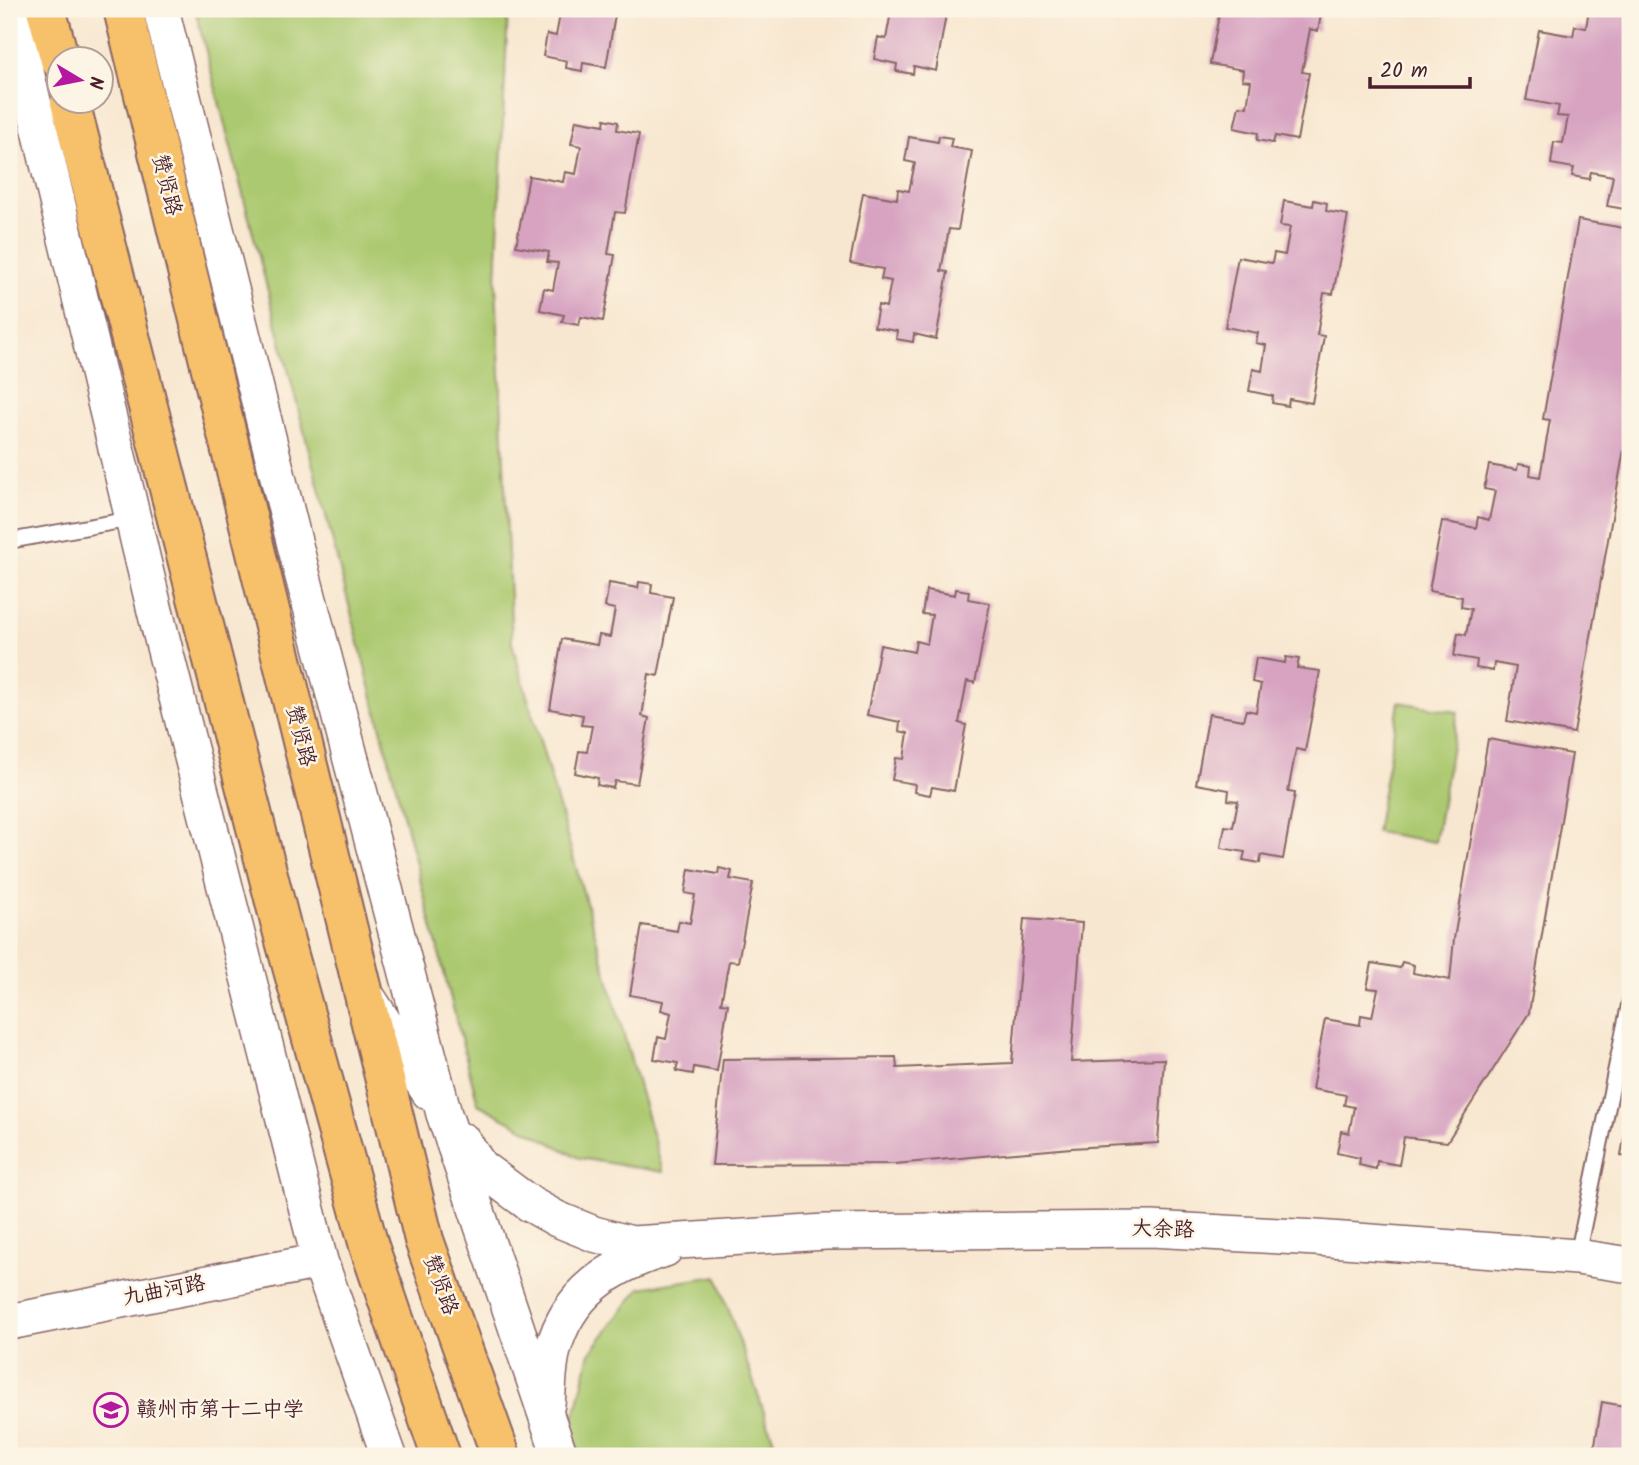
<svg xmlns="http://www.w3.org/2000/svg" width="1639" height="1465" font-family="Kalam,'LXGW WenKai TC',sans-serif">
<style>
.green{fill:#abc970;stroke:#7a744e;stroke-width:2}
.building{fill:#d7a3c1}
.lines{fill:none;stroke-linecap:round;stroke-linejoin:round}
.service-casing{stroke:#876565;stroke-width:18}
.tertiary-casing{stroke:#876565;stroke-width:38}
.primary-casing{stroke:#876565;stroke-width:42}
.service{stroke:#fff;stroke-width:14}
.tertiary{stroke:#fff;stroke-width:35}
.primary{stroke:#f7c06b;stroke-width:38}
.labels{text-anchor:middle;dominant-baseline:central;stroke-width:5;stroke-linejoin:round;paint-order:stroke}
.street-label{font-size:21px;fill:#4a1f2b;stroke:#fcf5e5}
.poi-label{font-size:21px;fill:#4a1f2b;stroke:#fcf5e5;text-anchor:start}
</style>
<rect width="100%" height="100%" fill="#fcf5e5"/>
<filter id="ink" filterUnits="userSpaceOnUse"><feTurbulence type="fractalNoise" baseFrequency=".0143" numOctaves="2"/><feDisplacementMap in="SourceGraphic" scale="14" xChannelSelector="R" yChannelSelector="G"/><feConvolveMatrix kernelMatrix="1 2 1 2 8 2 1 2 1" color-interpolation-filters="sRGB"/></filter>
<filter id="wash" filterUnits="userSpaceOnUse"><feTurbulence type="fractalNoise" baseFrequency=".00686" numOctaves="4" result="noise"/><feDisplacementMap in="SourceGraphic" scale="28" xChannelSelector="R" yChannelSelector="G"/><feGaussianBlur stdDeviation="1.57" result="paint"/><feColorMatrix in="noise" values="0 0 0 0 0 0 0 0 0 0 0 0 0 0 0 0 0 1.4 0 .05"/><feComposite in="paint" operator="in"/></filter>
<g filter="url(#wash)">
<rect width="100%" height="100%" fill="#f8e7d0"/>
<!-- green -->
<path class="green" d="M195,9h313l-12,274 16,360 151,529 -84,-14 -101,-54z
M1399,702l59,10 -23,130 -59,-10z
M717,1276l62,180h-199l-9,-24 19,-79 50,-65z"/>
<g id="blocks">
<!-- building -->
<path class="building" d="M561,9h55l-10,58 -23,-4 -1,8 -16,-3 1,-7 -24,-5 4,-22 9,2z
M879,9h68l-11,62 -22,-5 -1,8 -17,-3 1,-7 -23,-5 4,-22 8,2 5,-27z
M1220,9h102l-4,22 -8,-2 -8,43 7,1 -12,67 -22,-4 -2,7 -16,-3 1,-7 -24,-5 5,-22 8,1 4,-26 -9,-1 1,-10 -33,-6z
M1589,9h41v201l-23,-4 6,-30 -22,-4 -2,7 -17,-3 2,-8 -23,-4 3,-22 9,1 5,-26 -11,-1 2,-10 -33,-6 13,-70 34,6 2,-10 11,2z
M605,119l13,3 -1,8 22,4 -14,79 -10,-1 -7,42 7,1 -12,66 -22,-4 -2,8 -17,-3 2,-7 -24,-5 4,-22 9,2 5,-27 -11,-1 2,-10 -33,-6 13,-70 34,6 2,-10 11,2 5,-28 -10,-2 5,-24 28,5z
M939,136l13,2 -2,9 22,4 -14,79 -9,-1 -8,42 7,1 -12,67 -22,-5 -1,8 -17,-3 1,-8 -23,-4 4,-22 8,2 5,-26 -10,-2 2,-10 -33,-6 13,-70 34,6 1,-10 11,2 6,-28 -10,-2 4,-24 29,5z
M1314,200l13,3 -1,8 22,4 -15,79 -9,-1 -7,42 7,1 -12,67 -23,-4 -1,7 -16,-3 1,-7 -24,-5 4,-22 9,2 4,-26 -10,-2 2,-10 -33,-6 13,-70 34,6 2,-10 11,2 5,-28 -10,-1 4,-25 29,5z
M1578,220l52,9v186l-56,318 -67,-12 9,-54 -22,-4 -1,8 -17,-3 1,-8 -23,-4 4,-23 8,2 5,-26 -10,-2 1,-10 -33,-6 13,-70 34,7 2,-11 11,3 6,-29 -11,-2 5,-24 28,5 1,-6 13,2 -1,9 10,2 10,-57 -7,-1z
M639,582l13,2 -1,9 22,4 -15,79 -9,-2 -7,42 7,2 -12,66 -22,-3 -2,7 -16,-3 1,-7 -23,-5 4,-22 8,1 5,-26 -11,-1 2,-10 -33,-6 12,-70 35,6 2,-10 11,2 5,-28 -10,-2 4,-24 29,5z
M956,589l13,2 -1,8 22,4 -15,80 -8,-2 -8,42 7,2 -12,66 -22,-4 -2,8 -16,-3 1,-8 -23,-4 4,-22 8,1 4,-26 -9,-2 1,-9 -33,-7 13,-70 34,7 2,-11 11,3 5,-29 -10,-1 4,-24 29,5z
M1286,657l13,2 -2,9 23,3 -15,80 -9,-2 -8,43 7,1 -12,66 -22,-4 -1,8 -17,-3 2,-8 -24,-4 4,-22 8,1 5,-26 -10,-1 1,-10 -33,-6 13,-70 34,6 3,-10 10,2 5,-28 -9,-2 4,-24 29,5z
M1488,739l84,15 -43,259 -82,129 -43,-5 -5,28 -22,-4 -1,8 -17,-4 1,-7 -23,-5 4,-22 8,2 5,-26 -10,-2 2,-10 -34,-6 13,-70 35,6 1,-10 11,2 6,-28 -11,-1 5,-25 28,5 2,-6 12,3 -1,8 37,7 4,-41z
M719,868l13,3 -2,8 23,4 -15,79 -9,-1 -8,42 7,1 -11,67 -23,-4 -1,7 -17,-3 2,-8 -24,-4 4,-22 8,2 5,-26 -10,-3 2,-9 -33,-6 12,-70 35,6 2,-10 11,2 5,-28 -10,-2 4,-24 29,5z
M1024,919l58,4 -11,139 93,-3 -6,84 -87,5 -176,16 -183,1 11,-106 173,-2 1,11 115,-5z
M1629,1107h1v50l-9,-1z
M1602,1402l28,5v49h-37z"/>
</g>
</g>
<g filter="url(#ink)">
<use href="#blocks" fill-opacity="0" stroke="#876565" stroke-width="2"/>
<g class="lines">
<!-- service casing -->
<g class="service-casing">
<path id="service" d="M9,541l123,-22
M1577,1257l53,-257"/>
</g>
<!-- tertiary casing -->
<g class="tertiary-casing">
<path id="tertiary" d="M11,9l144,602 165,650 69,195
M161,9l141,564 142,541 116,342
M370,1001l59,91
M463,1141l17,26 50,37 27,15 37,15 38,10 193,-12 326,-3 165,9 261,19 53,8
M9,1322l311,-61
M547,1404c2,-19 1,-36 6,-54 15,-58 59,-85 112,-101"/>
</g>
<!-- primary casing -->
<g class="primary-casing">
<path id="primary" d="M46,9l14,51
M123,9l301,1231 77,216
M70,102l215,839 84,305 72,210"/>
</g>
<!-- service -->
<use href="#service" class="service"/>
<!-- tertiary -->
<use href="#tertiary" class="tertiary"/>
<!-- primary -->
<use href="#primary" class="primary"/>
</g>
</g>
<!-- icons -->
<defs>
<g id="school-ring" transform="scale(1.75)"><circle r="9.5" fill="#fcf5e5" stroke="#b5179e" stroke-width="1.5"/><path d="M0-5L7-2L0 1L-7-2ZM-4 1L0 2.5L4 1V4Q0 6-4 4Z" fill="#b5179e"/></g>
</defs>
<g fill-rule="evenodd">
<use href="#school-ring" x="111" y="1410"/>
</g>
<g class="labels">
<!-- street labels -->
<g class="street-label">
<text transform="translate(166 185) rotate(76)">赞贤路</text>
<text transform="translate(300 736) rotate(76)">赞贤路</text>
<text transform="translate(1163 1230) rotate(2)">大余路</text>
<text transform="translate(440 1285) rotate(70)">赞贤路</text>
<text transform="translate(164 1291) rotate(-11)">九曲河路</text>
</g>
<!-- poi labels -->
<g class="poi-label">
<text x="136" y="1410">赣州市第十二中学</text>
</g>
</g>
<!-- margin -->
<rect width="1639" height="1465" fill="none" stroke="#fcf5e5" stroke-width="35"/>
<!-- north arrow -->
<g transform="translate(80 80) rotate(100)"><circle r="33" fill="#fcf5e5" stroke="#b59f9b" stroke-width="2"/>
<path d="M0-5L12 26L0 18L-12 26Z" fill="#b5179e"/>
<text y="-10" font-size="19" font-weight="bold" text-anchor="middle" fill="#4a1f2b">N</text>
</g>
<!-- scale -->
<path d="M1370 77v10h100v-10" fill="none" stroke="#4a1f2b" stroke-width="3.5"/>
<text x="1380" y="77" font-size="21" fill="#4a1f2b" stroke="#fcf5e5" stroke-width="5" paint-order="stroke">20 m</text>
</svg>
